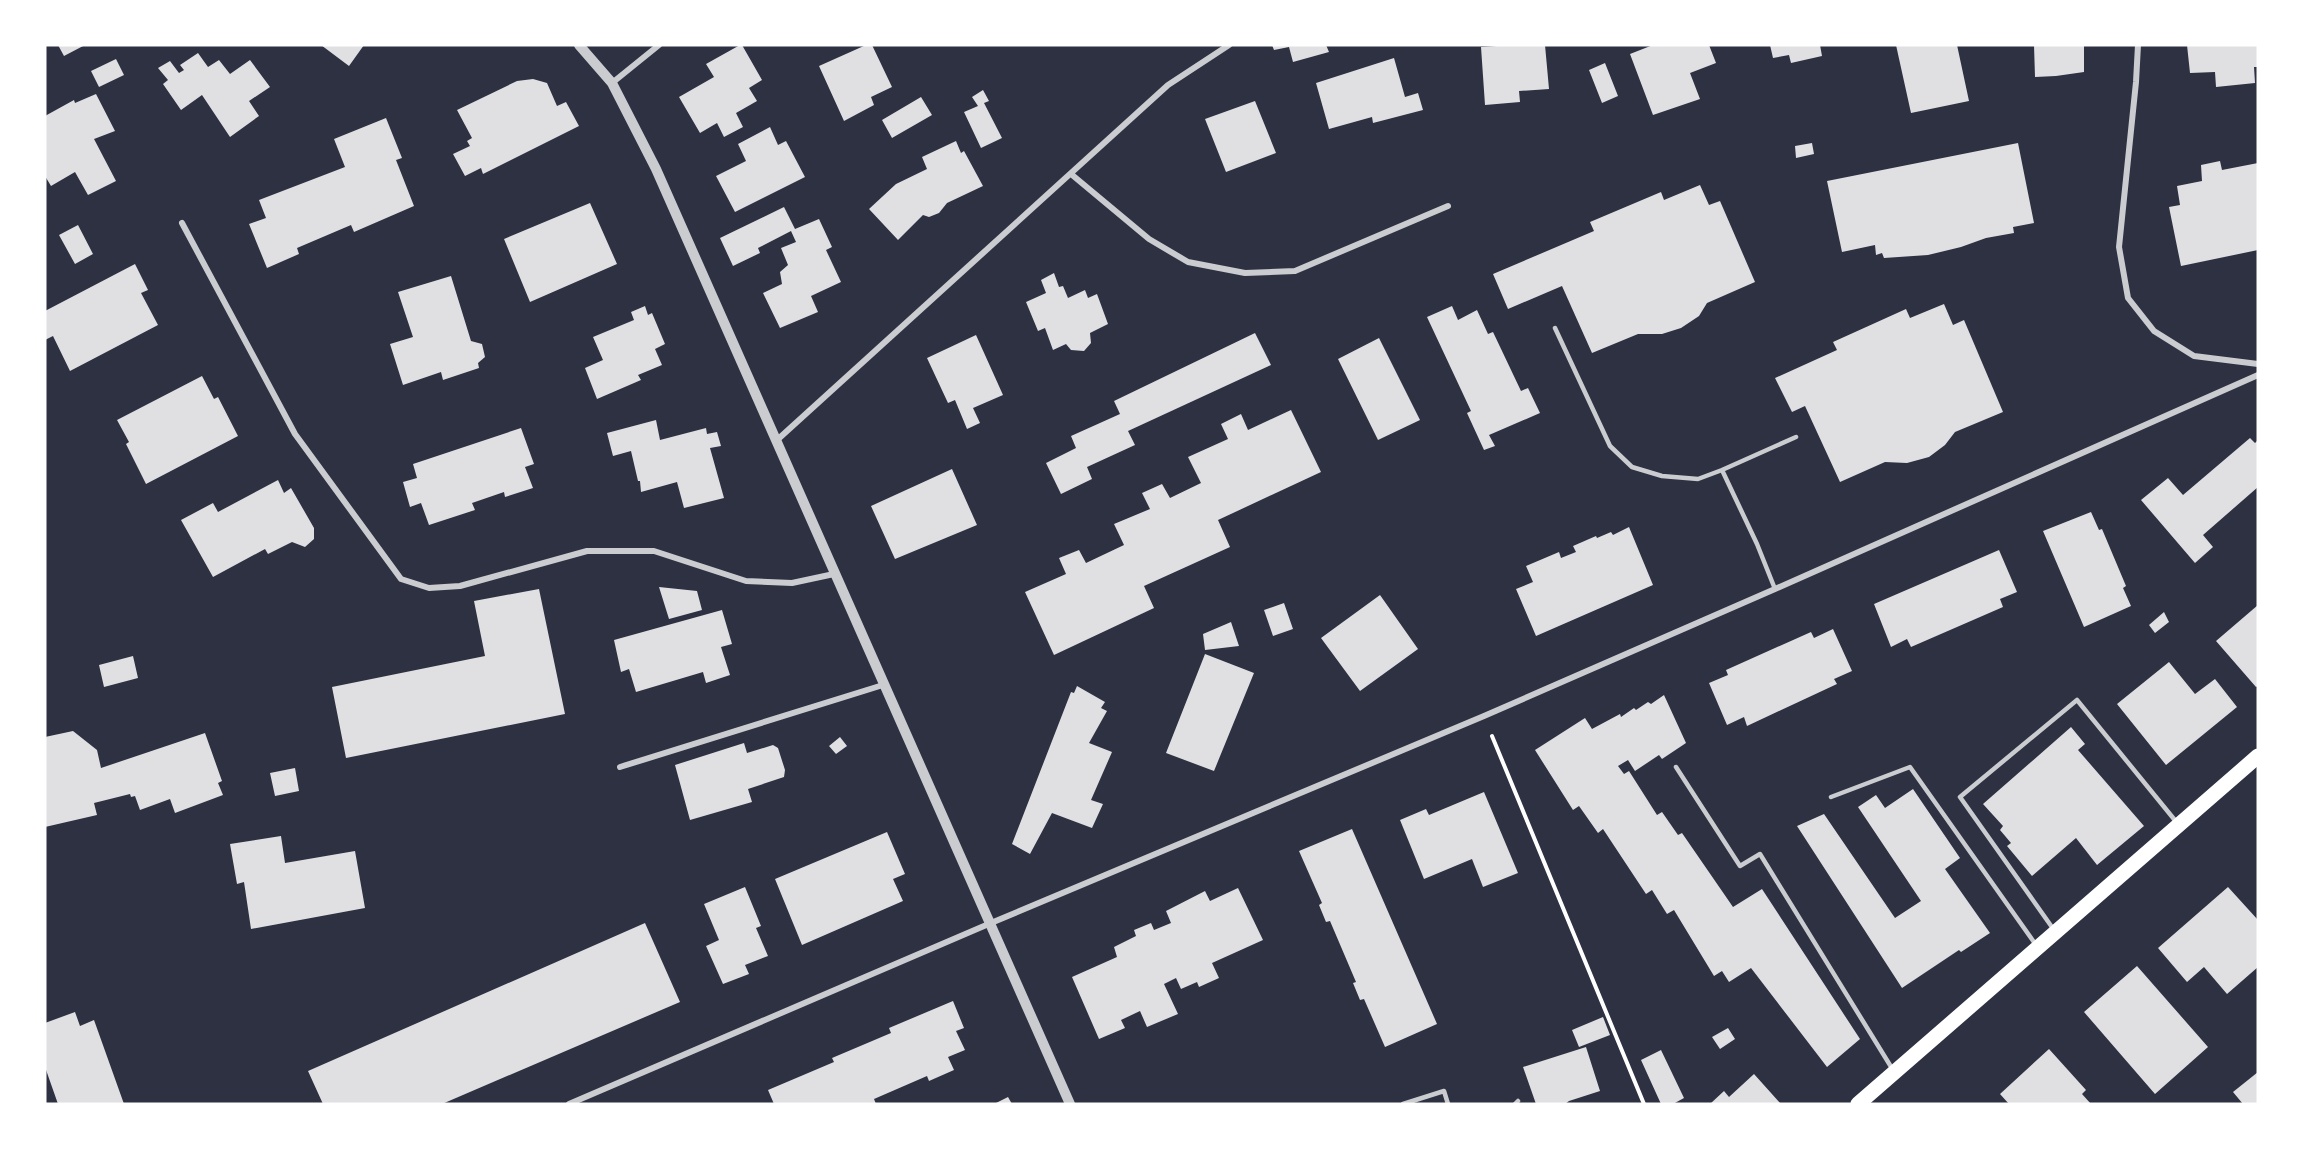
<svg xmlns="http://www.w3.org/2000/svg" width="2303" height="1149" font-family="'Roboto Condensed',sans-serif">
<style>
.building{fill:#e0e0e3}
.lines{fill:none;stroke-linecap:round;stroke-linejoin:round}
.path{stroke:#fff;stroke-width:4}
.service{stroke:#caccd0;stroke-width:4.5}
.minor{stroke:#caccd0;stroke-width:6}
.tertiary{stroke:#caccd0;stroke-width:10}
.primary{stroke:#fff;stroke-width:15}
</style>
<rect width="100%" height="100%" fill="#2d3142"/>
<!-- building -->
<path class="building" d="M58,45h27l-21,11z
M321,45h43l-15,21z
M740,45h2l20,35 -13,8 8,13 -21,12 7,14 -19,10 -7,-14 -17,10 -21,-36 35,-20 -8,-13z
M866,45h6l20,42 -21,10 3,8 -30,16 -25,-55z
M1272,45h54l3,7 -36,10 -4,-15 -15,3z
M1512,45h33l4,44 -30,2 1,11 -35,3 -4,-58z
M1653,45h56l7,18 -26,10 10,26 -47,16 -23,-61z
M1770,45h50l2,11 -31,7 -2,-8 -16,3z
M1896,45h61l12,56 -58,12z
M2034,45h50v27l-28,4 -21,1z
M2187,45h71v22h-4l1,16 -39,4 -1,-15 -25,1z
M198,53l10,14 11,-7 11,14 20,-14 20,27 -21,14 10,15 -29,21 -28,-42 -21,15 -18,-26 5,-4 -10,-12 12,-7 9,12 5,-3 -4,-5z
M1394,58l11,39 13,-4 5,17 -50,13 -1,-6 -43,12 -13,-46z
M116,59l8,16 -25,12 -8,-16z
M1605,63l13,33 -16,7 -13,-33z
M533,79l14,4 10,23 9,-4 13,24 -96,48 -2,-6 -16,8 -12,-22 17,-8 -3,-5 5,-3 -15,-28 60,-29z
M983,90l6,11 -5,2 18,35 -21,10 -17,-36 14,-6 -6,-9z
M96,94l19,37 -21,8 22,42 -28,14 -13,-23 -24,14 -6,-10v-60l29,-16 1,3z
M921,97l11,18 -40,23 -10,-18z
M1255,101l21,52 -50,19 -21,-53z
M386,118l16,40 -6,2 18,46 -60,26 -3,-7 -54,23 2,6 -32,14 -18,-44 17,-6 -7,-18 86,-33 -11,-28z
M770,127l8,18 8,-4 19,36 -70,35 -19,-36 30,-15 -8,-17z
M956,141l5,12 3,-2 19,35 -36,17 -8,10 -10,4 -6,-2 -25,25 -29,-31 27,-25 31,-15 -5,-12z
M1812,143l2,11 -18,4 -1,-12z
M2018,143l16,80 -21,4 1,6 -28,5 -25,9 -33,8 -44,3 -2,-5 -6,2 -1,-10 -33,7 -15,-71z
M2220,161l2,9 36,-7v87l-77,16 -12,-59 11,-2 -3,-19 25,-5 -1,-16z
M1700,185l9,20 11,-4 35,81 -48,21 -8,13 -18,12 -19,6h-24l-46,19 -30,-67 -54,23 -15,-35 101,-43 -4,-9 71,-30 3,8z
M590,203l27,61 -87,38 -26,-63z
M784,207l11,22 24,-10 13,28 -6,3 15,32 -30,14 7,16 -38,16 -17,-35 19,-9 -2,-12 8,-7 -7,-17 15,-6 -5,-11 -33,17 2,5 -27,13 -13,-28z
M78,225l15,29 -18,10 -16,-29z
M135,264l13,26 -7,3 17,32 -88,46 -17,-35 -8,4v-29z
M1054,273l5,14 4,-1 5,12 17,-8 3,8 9,-4 11,30 -18,9 1,10 -7,8 -13,-1 -5,-6 -13,6 -8,-22 -7,3 -12,-29 20,-9 -5,-13z
M451,276l20,65 11,3 3,13 -7,6 1,5 -36,12 -2,-8 -38,13 -13,-41 23,-7 -15,-45z
M1944,304l9,21 11,-5 39,92 -48,20 -10,13 -16,12 -22,6 -22,-1 -45,20 -35,-76 -13,6 -17,-34 62,-28 -4,-8 73,-33 4,9z
M645,306l3,9 4,-2 13,31 -10,5 7,16 -24,10 3,5 -44,19 -12,-31 18,-8 -10,-23 41,-17 -3,-8z
M1452,306l6,14 19,-10 11,24 5,-2 28,59 7,-3 12,25 -51,22 6,11 -11,4 -17,-37 4,-2 -44,-94z
M1255,333l16,32 -143,66 7,14 -48,22 5,12 -31,15 -15,-31 30,-15 -5,-12 49,-22 -6,-13z
M976,335l27,60 -30,13 7,15 -13,6 -12,-29 -7,3 -21,-45z
M1379,338l41,82 -42,20 -40,-81z
M202,376l12,23 4,-2 20,39 -92,48 -20,-40 3,-2 -12,-22z
M1291,410l30,62 -103,48 12,27 -86,39 10,22 -100,47 -29,-63 41,-18 -7,-16 20,-8 7,13 38,-18 -10,-21 36,-15 -8,-16 20,-9 8,14 31,-15 -13,-26 40,-18 -7,-15 20,-10 7,16z
M656,420l4,20 46,-12 1,6 10,-2 4,14 -11,2 14,50 -40,10 -7,-26 -36,10 -1,-11h-2l-7,-30 -18,5 -6,-23z
M521,428l13,36 -9,3 8,21 -28,9 -1,-5 -32,11 3,7 -46,15 -8,-22 -11,4 -7,-25 14,-4 -4,-14z
M2250,438l5,5 3,-3v47l-55,48 10,12 -18,16 -54,-63 27,-22 15,17z
M952,469l25,56 -82,34 -24,-53z
M278,480l6,13 7,-5 23,40v11l-9,8 -13,-5 -24,12 -3,-5 -52,28 -32,-57 32,-17 5,9z
M2091,512l8,18 3,-1 24,57 -3,2 8,18 -47,21 -41,-96z
M1629,527l24,58 -117,51 -20,-47 17,-7 -7,-16 33,-14 2,6 15,-6 -3,-6 23,-10 1,2 14,-6 2,3z
M1999,550l18,42 -17,7 3,8 -92,40 -4,-8 -16,8 -17,-43z
M659,587l38,4 5,19 -33,9z
M539,589l26,125 -219,44 -14,-71 153,-31 -11,-55z
M1380,595l38,54 -58,42 -39,-53z
M1284,603l9,26 -20,7 -9,-26z
M2258,605v81l-2,1 -40,-46z
M722,610l10,34 -11,3 9,28 -24,8 -3,-11 -67,20 -7,-23 -8,3 -7,-32z
M2164,612l5,10 -14,11 -6,-8z
M1231,622l8,24 -34,4 -2,-16z
M1833,629l19,42 -18,8 3,5 -90,42 -3,-9 -17,8 -18,-42 19,-8 -2,-5 85,-38 3,6z
M1205,654l49,19 -40,98 -48,-18z
M133,656l5,22 -34,9 -5,-22z
M2169,662l26,32 20,-15 22,28 -71,58 -49,-61z
M1077,686l28,16 -4,6 6,3 -18,32 23,9 -21,48 12,4 -11,24 -40,-15 -22,41 -18,-10 59,-152 3,1z
M1664,695l22,48 -24,16 -3,-4 -24,16 -7,-11 -10,6 6,8 5,-3 28,44 5,-3 16,23 4,-2 51,74 29,-18 98,150 -33,28 -76,-99 -22,14 -7,-11 -8,5 -40,-66 -7,4 -15,-24 -6,4 -43,-65 -5,4 -19,-27 -6,4 -38,-60 50,-32 7,11 28,-15 1,3 13,-9 2,2 12,-8 3,2z
M2071,727l14,17 -7,6 66,76 -47,39 -21,-27 -44,38 -25,-30 4,-3 -11,-13 3,-4 -20,-22z
M73,731l24,19 4,18 104,-35 17,48 -4,2 5,12 -48,18 -5,-14 -30,11 -5,-14 -4,1 -1,-3 -36,9 3,12 -52,12v-90z
M840,737l7,9 -11,8 -7,-8z
M744,743l3,10 26,-8 5,3 7,22 -1,7 -36,12 4,13 -62,18 -15,-55z
M295,768l4,23 -24,5 -5,-23z
M1913,789l47,69 -15,11 45,64 -29,19 -2,-2 -57,38 -105,-162 27,-12 71,104 26,-17 -63,-94 18,-12 9,13z
M1484,792l34,81 -35,14 -11,-28 -48,20 -24,-59 26,-11 3,6z
M1352,829l85,195 -52,23 -21,-48 -4,1 -7,-17 3,-1 -26,-61 -4,1 -7,-17 3,-2 -23,-52z
M887,832l18,42 -12,5 10,22 -101,44 -27,-66z
M281,836l4,27 70,-12 10,57 -114,21 -7,-47 -7,2 -7,-40z
M745,887l16,39 -5,2 12,28 -23,9 4,9 -26,10 -17,-38 13,-6 -15,-36z
M2228,887l30,33v47l-31,27 -23,-27 -17,15 -29,-34z
M1238,888l25,52 -51,23 7,15 -20,9 -2,-5 -16,7 -5,-11 -12,6 14,30 -31,13 -7,-16 -19,9 4,8 -26,11 -27,-62 45,-20 -3,-10 22,-11 -2,-6 17,-7 3,7 17,-7 -5,-12 39,-20 5,10z
M645,923l35,79 -238,102h-119l-15,-33z
M2137,966l71,81 -53,47 -71,-82z
M953,1001l11,27 -8,3 9,19 -17,7 6,13 -25,11 -2,-5 -53,23 2,5h-102l-6,-14 66,-28 -2,-4 59,-25 -2,-5z
M75,1012l5,14 14,-6 30,84h-66l-13,-37v-44z
M1603,1017l7,18 -31,12 -7,-17z
M1728,1028l7,11 -15,10 -8,-12z
M1586,1047l14,44 -31,10 -4,3h-29l-13,-37z
M2049,1049l37,41 -4,4 9,10h-82l-9,-10z
M1661,1050l23,48 -11,6h-12l-20,-44z
M2258,1072v32h-15l-10,-12z
M1754,1074l27,30h-71l14,-13 5,6z
M1008,1097l4,7h-18z"/>
<g class="lines">
<!-- path -->
<path class="path" d="M1492,736l152,368"/>
<!-- service -->
<path class="service" d="M1555,328l55,118 22,21 30,9 36,3 24,-9 35,74 18,45
M1722,470l74,-33
M1676,767l64,99 20,-12 133,216
M1831,797l79,-30 126,178
M2054,930l-94,-133 117,-97 101,124
M1403,1104l41,-13 4,13
M1515,1104l3,-3"/>
<!-- minor -->
<path class="minor" d="M2138,45l-2,37 -17,165 9,51 26,33 40,25 64,8
M612,83l47,-38
M1071,174l78,65 39,23 57,11 50,-2 153,-65
M182,223l113,211 106,145 28,9 31,-2 127,-35h67l92,30 46,2 42,-9
M776,441l392,-356 61,-40
M620,767l263,-82
M569,1104l422,-181 493,-207 291,-127 483,-214"/>
<!-- tertiary -->
<path class="tertiary" d="M579,45l33,38 44,86 414,935"/>
<!-- primary -->
<path class="primary" d="M1858,1104l400,-348"/>
</g>
<!-- border -->
<rect width="2303" height="1149" fill="none" stroke="#ffffff" stroke-width="93"/>
</svg>
